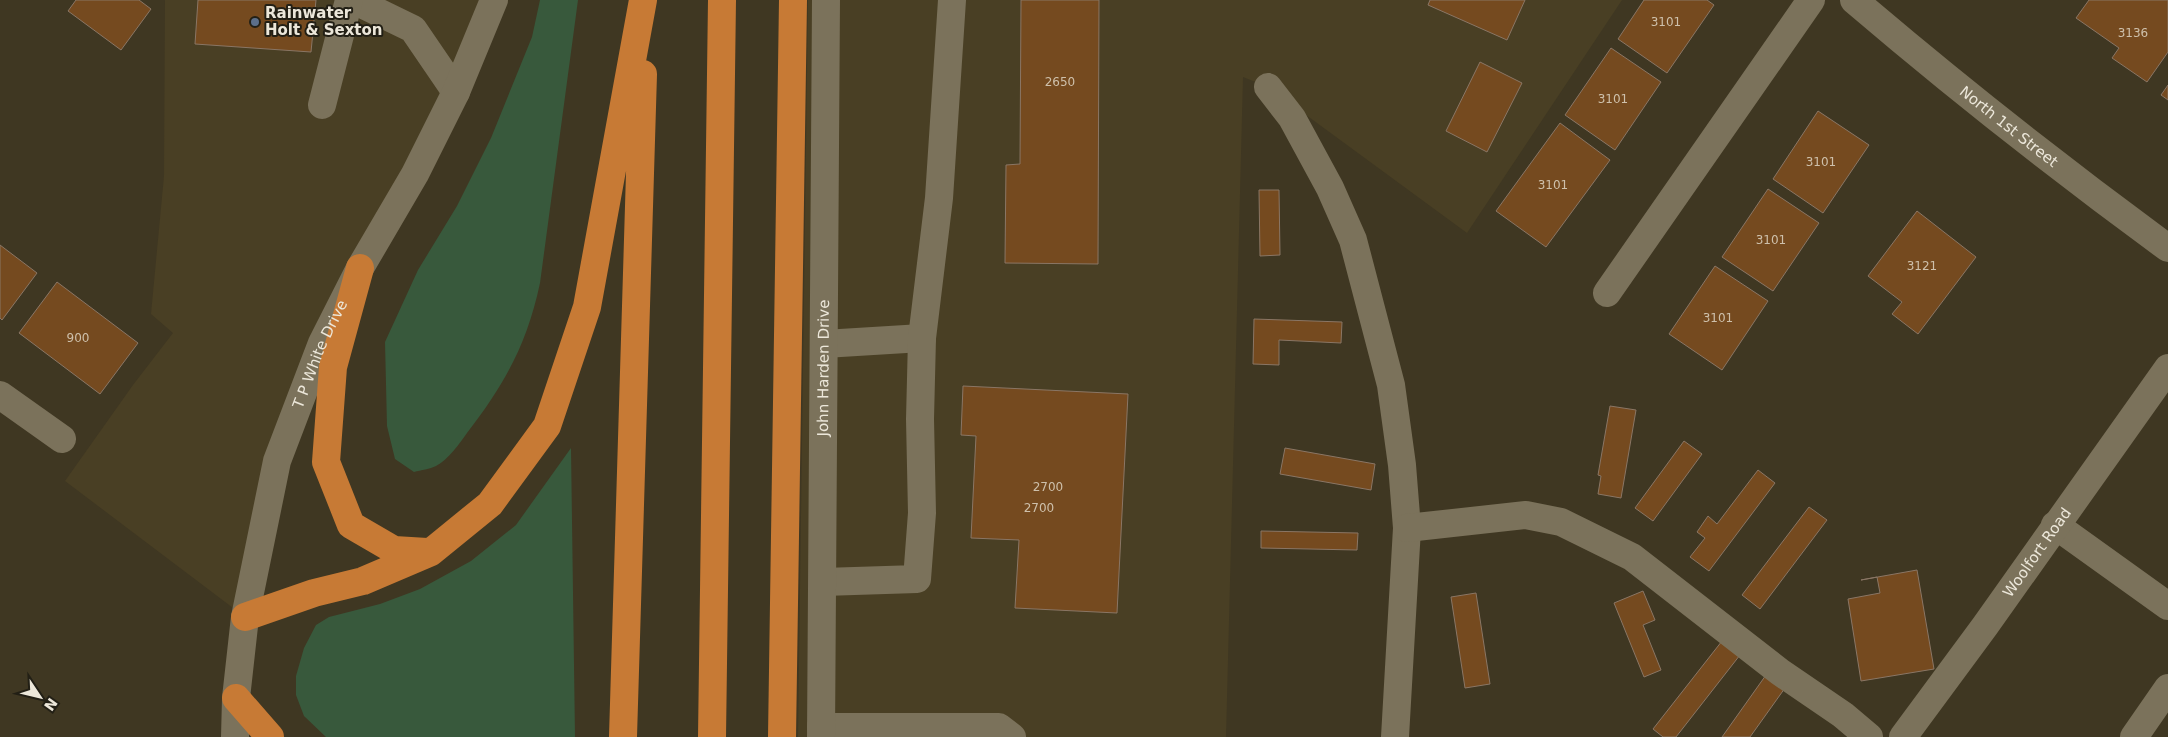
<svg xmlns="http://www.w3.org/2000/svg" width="2168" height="737" font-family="'DejaVu Sans',sans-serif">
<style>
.built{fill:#493f24}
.green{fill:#38593c}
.building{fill:#754a1f;stroke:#8a7665}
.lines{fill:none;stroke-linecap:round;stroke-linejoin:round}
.minor{stroke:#7b725b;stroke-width:28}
.highway{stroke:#c77a35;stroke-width:28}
.service-dot{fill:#5c6f8a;stroke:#221f15;stroke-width:2}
.labels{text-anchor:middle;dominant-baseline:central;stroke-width:4;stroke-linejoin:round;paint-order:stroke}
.number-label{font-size:12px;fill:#cec0ab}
.poi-label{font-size:15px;font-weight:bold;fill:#ece7da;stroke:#221f15;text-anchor:start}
.street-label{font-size:15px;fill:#ece7da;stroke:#221f15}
</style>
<rect width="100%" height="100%" fill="#3f3722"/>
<!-- built -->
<path class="built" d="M165,0h329l-172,343 -77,274 -180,-136 68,-96 40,-52 -22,-19 13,-138z
M808,0h814l-155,233 -199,-146 -25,-10 -17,660h-428z"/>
<!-- green -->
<path class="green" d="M540,0h38l-38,283c-13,61 -35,101 -73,150 -7,10 -19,27 -31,33 -6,3 -15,4 -22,6l-19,-13 -8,-33 -2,-84 33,-72 39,-64 34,-68 41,-101z
M571,448l4,289h-249l-22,-21 -8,-21v-19l8,-28 12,-23 13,-8 51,-13 40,-15 51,-28 45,-36z"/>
<!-- building -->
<path class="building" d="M76,0h63l12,9 -30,41 -53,-39z
M198,0h118l-5,52 -116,-8z
M1021,0h78l-1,264 -93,-1 1,-98 14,-1z
M1430,0h95l-18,40 -79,-35z
M1644,0h63l7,5 -47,68 -49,-34z
M2089,0h79v52l-21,30 -35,-24 7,-10 -43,-30z
M1611,48l50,34 -46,68 -50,-35z
M1480,62l42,21 -35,69 -41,-21z
M2168,85v15l-7,-5z
M1818,111l51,34 -46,68 -50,-34z
M1560,123l50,37 -64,87 -50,-36z
M1768,189l51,34 -46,68 -51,-34z
M1259,190h20l1,65 -20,1z
M1917,211l59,46 -58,77 -26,-20 10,-12 -34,-26z
M0,245l37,28 -35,47 -2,-2z
M1715,266l53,35 -46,69 -53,-36z
M57,282l81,61 -38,51 -81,-61z
M1254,319l88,3 -1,21 -62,-3v25l-26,-1z
M963,386l165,8 -11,219 -102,-5 4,-68 -48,-2 5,-102 -15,-1z
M1610,406l26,4 -15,88 -23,-4 3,-18 -3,-1z
M1684,441l18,13 -49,67 -18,-13z
M1285,448l90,16 -4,26 -91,-16z
M1758,470l17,13 -66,88 -19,-14 15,-19 -8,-6 11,-16 9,8z
M1809,507l18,13 -67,89 -18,-14z
M1261,531l97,2 -1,17 -96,-2z
M1917,570l17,99 -73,12 -13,-82 32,-6 -3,-16 -16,3z
M1643,591l12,29 -12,5 18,45 -17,7 -30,-74z
M1476,593l14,91 -25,4 -14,-91z
M1722,641l18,14 -64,82h-13l-10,-8z
M1766,675l19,13 -35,49h-28z"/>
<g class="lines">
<!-- minor -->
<g class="minor">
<path d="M353,0l60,29 43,63"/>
<path id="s1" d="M1854,0c102,87 206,169 314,248"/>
<path d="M1268,87l24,31 38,70 23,52 38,145 11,80 5,63 -12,209"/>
<path d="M322,105l27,-105"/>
<path d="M1607,293l204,-293"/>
<path d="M824,344l98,-6"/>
<path d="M0,395l62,44"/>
<path d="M2055,525l113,81"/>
<path d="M1407,528l119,-13 35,7 71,35 148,115 63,43 26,22"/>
<path d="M823,582l94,-3 5,-66 -2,-94 2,-81 17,-140 13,-198"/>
<path d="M821,727h178l13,10"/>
<path id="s2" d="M235,737l1,-39 9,-81 32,-156 45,-118 38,-75 55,-94 41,-82 38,-92"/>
<path id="s3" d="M821,737l5,-737"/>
<path id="s4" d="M1903,737l82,-111 183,-258"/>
<path d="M2134,737l34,-49"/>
</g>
<!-- highway -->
<path class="highway" d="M360,268l-27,99 -7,95 25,63 43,25 33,2
M245,617l69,-24 49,-12 68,-29 59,-48 57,-78 40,-119 56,-307
M236,698l34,39
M623,737l20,-663
M712,737l10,-737
M782,737l11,-737"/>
</g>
<!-- markers -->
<circle class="service-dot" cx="255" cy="22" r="5"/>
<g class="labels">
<!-- number labels -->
<g class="number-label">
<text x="1666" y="22">3101</text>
<text x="2133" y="33">3136</text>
<text x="1060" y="82">2650</text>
<text x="1613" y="99">3101</text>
<text x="1821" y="162">3101</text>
<text x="1553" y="185">3101</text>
<text x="1771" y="240">3101</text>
<text x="1922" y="266">3121</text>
<text x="1718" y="318">3101</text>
<text x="78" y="338">900</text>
<text x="1048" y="487">2700</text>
<text x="1039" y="508">2700</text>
</g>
<!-- poi labels -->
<g class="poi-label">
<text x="265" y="13">Rainwater<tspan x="265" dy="17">Holt &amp; Sexton</tspan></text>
</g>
<!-- street labels -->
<g class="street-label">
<text stroke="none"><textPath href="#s1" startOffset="200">North 1st Street</textPath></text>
<text stroke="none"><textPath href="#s2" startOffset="395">T P White Drive</textPath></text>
<text stroke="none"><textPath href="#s3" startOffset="369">John Harden Drive</textPath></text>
<text stroke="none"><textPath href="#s4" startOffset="228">Woolfort Road</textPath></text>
</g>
</g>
<!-- north arrow -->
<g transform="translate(40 697) rotate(125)" stroke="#221f15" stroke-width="4" paint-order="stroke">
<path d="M0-4L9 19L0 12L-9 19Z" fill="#ece7da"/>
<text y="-8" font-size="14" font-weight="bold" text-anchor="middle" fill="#ece7da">N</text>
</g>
</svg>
